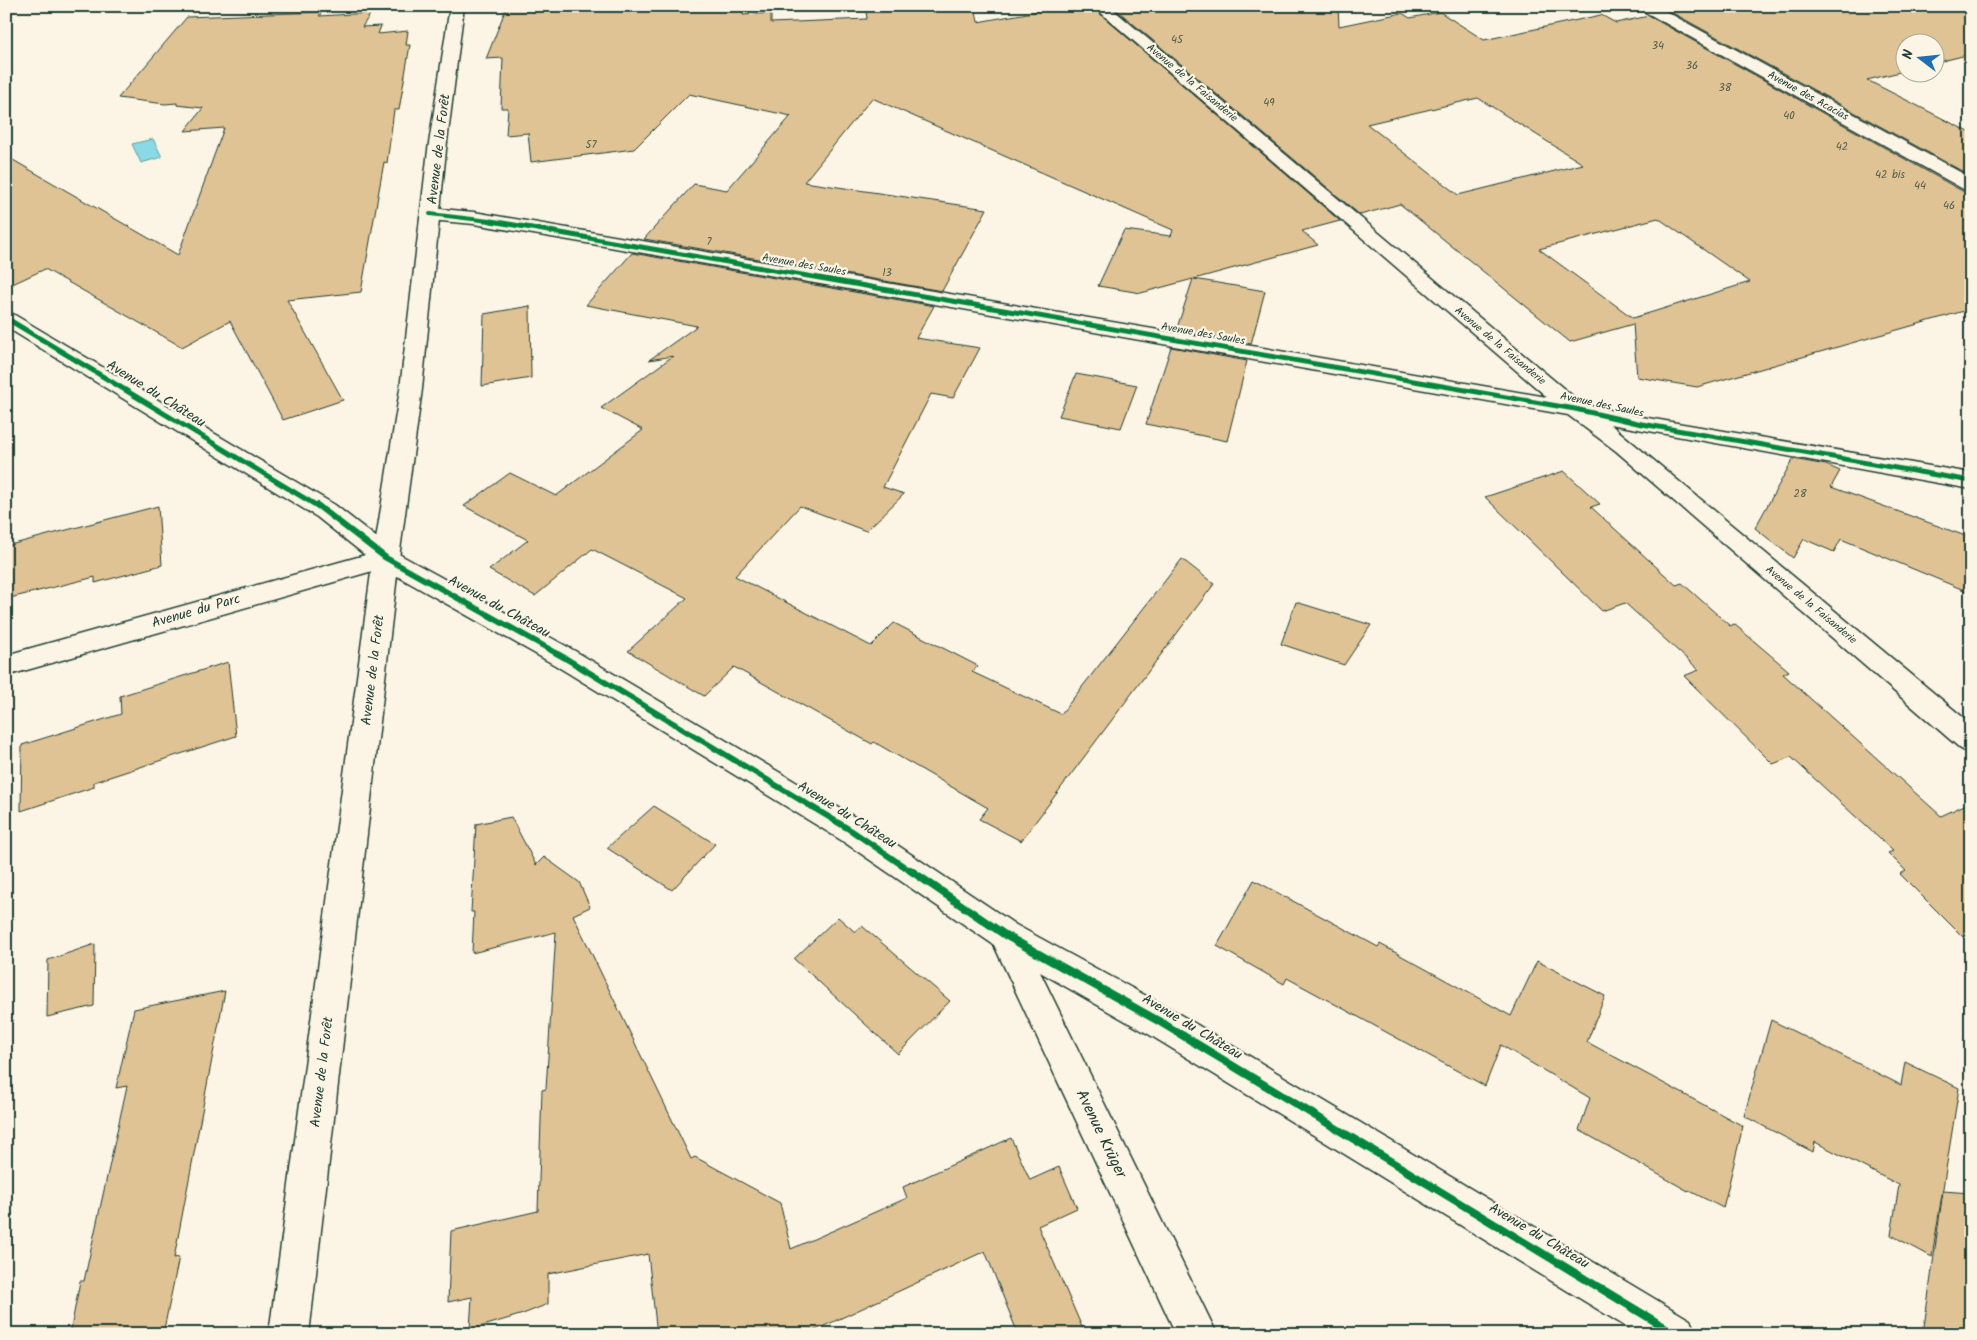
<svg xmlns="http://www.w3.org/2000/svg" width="1977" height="1340" font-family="Kalam,sans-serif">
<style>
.water{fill:#8adae5;stroke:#5f9b9e}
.building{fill:#e0c394;stroke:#1f3d34;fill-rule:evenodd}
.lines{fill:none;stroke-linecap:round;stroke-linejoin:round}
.street-casing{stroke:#1f3d34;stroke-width:3}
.secondary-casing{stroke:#1f3d34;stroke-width:3}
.street{fill:#fcf5e5;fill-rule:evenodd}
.secondary{fill:#fcf5e5;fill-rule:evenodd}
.cycleway-far3-casing{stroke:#fcf5e5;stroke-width:5.5}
.cycleway-far2-casing{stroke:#fcf5e5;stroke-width:8}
.cycleway-far1-casing{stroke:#fcf5e5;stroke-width:9}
.cycleway-casing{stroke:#fcf5e5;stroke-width:11}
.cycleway-far3{stroke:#00873e;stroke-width:4}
.cycleway-far2{stroke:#00873e;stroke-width:5}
.cycleway-far1{stroke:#00873e;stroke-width:6}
.cycleway{stroke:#00873e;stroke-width:8}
.labels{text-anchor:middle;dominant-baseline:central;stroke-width:4.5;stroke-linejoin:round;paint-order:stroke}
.number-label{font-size:11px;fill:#4f5e4c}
.far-street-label{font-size:11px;fill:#1f3d34;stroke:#fcf5e5}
.street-label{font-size:14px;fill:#1f3d34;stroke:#fcf5e5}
.near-street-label{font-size:16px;fill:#1f3d34;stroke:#fcf5e5}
</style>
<rect width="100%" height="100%" fill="#fcf5e5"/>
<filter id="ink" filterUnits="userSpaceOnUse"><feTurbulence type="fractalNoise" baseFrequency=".02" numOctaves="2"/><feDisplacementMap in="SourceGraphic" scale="10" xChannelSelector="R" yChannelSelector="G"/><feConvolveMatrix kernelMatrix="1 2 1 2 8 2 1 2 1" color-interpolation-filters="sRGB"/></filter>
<g filter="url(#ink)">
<!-- water -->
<path class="water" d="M153,139l9,18 -21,6 -9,-19z"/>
<!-- building -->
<path class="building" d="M507,6h236v9l28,-2v10l96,-4 -1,-9 103,-4h6l3,16 88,-16h25l249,215 -38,10 16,14 -124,34 71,12 -14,53 -75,-13 17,-52 -52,14 -43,-7 26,-56 47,6 2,-6 -301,-132 -68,84 183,27 -45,82 -298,-52 50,-55 33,6 64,-74 -102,-22 -55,55 -103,13 -3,-29 -22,2 2,-27h-7l2,-50 -17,1z
M1112,6h226l1,20 63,-13 8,5 30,-6 44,28 117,-25 15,8 33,-7 315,176 7,1v116l-274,78 -60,-10 -4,-53 -63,18 -170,-138 -40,11zM1478,98l105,66 -125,31 -91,-71zM1658,218l92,64 -117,36 -94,-69z
M1697,6h274v48l-37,9v-21h-30v29l-37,9 104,53v43l-300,-164z
M322,12l-3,4 52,-3 -9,14 19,-1 -3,8 30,-3 -2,14h4l-11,65h-5l-7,53 -3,-1 -23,130 -74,8 56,100 -60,20 -53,-99 -48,26 -137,-78 -39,18v-131l172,99 46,-127 -39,3 18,-23 -26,-3v-2l-12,1 -47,-6 69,-81z
M632,253l302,53 -18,32 64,10 -27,50 -22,-4 -48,93 21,7 -38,37 -66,-25 -65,70 136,70 23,-23 84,43 -6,6 89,42 121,-155 32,25 -193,257 -42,-22 9,-11 -114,-66 -2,2 -138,-77 -30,29 -76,-45 59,-53 -95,-49 -57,47 -46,-26 39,-30 -64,-34 46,-33 46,23 87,-66 -42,-22 72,-52 -24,4 48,-34 -111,-21z
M530,306l1,72 -49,8 2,-72z
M1171,347l76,14 -20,80 -81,-17z
M1076,374l61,11 -16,43 -62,-12z
M1793,459l33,6 14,6 -9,16 140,51v55l-130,-54 -7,13 -30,-13 -11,19 -38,-30z
M1564,471l36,33 -9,3 85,78 6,-2 48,43 4,-2 55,47 -6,3 158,142 30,-14v143l-71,-71 6,-3 -18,-18 5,-2 -102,-94 -18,7 -89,-88 15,-6 -74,-67 -23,8 -117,-114z
M158,506l4,59 -67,18v-6l-89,22v-53z
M1296,602l75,23 -27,40 -63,-21z
M228,662l8,74 -142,46v5l-73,24 1,-66 99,-31 -1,-18z
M654,806l61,38 -43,46 -65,-42z
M511,817l25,48 8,-8 35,25 11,25 -17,8 118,244 4,-2 85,46 11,46 116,-51 -4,-11 108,-49 19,42 29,-13 18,41 -39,18 47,108h-67l-33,-83 -178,83h-150l-9,-80 -100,20v30l-25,10 -53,16 2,-33 -24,5 3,-71 87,-20 4,-121 4,-1 10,-157 -84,21 2,-41h-3l5,-88z
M1254,880l124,67 2,-3 131,72 26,-55 68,35 -18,46 156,84 -20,82 -35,-18v1l-109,-61 11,-32 -89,-53 -16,41 -198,-108 -3,6 -67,-38z
M838,917l17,15 7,-6 88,75 -52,53 -104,-95z
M95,944l-1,62 -47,11 1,-57z
M225,991l-51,267 5,-1 -16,77h-93l10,-53h4l43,-195 -11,2 18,-79z
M1771,1020l130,65 4,-23 54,26 -27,169 -41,-22 8,-50 -84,-43 -2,10 -69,-36z
M1943,1191l28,2v141h-48z"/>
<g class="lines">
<!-- street casing -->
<g class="street-casing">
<path id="street" d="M1093,6h16l473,398 60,13 329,56v16l-361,-65 361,300v29l-10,-4 -345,-298 -48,-36 -970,-170 -124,-21 -44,-4 -7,-2 -2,-4 2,-4 7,-2 44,4 1073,185z
M1638,6h18l315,172v13l-6,-1 -325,-181z
M6,312l7,2 322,191 60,47 180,99 288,171 153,103 158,86 516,309 6,14h-58l-488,-299 -110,-63 177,362h-41l-182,-389 -153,-105 -286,-175 -172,-97 -377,108v-21l359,-100 -48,-38 -311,-190z"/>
</g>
<!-- secondary casing -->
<g class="secondary-casing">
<path id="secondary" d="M450,6h14l-18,144 -24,239 -23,169 -90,776h-40l104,-776 27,-169 28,-239z"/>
</g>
<!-- street -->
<use href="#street" class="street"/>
<!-- secondary -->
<use href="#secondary" class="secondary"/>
<!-- cycleway-far3 casing -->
<g class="cycleway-far3-casing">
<path id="cycleway-far3" d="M430,214l68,8"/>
</g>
<!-- cycleway-far2 casing -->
<g class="cycleway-far2-casing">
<path id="cycleway-far2" d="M491,221l1084,188 67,15 329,57
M6,318l313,189"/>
</g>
<!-- cycleway-far1 casing -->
<g class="cycleway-far1-casing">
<path id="cycleway-far1" d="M317,505l69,53 179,100 287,173 60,41"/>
</g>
<!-- cycleway casing -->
<g class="cycleway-casing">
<path id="cycleway" d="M910,870l95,65 157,88 514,311"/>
</g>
<!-- cycleway-far3 -->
<use href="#cycleway-far3" class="cycleway-far3"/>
<!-- cycleway-far2 -->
<use href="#cycleway-far2" class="cycleway-far2"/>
<!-- cycleway-far1 -->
<use href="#cycleway-far1" class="cycleway-far1"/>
<!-- cycleway -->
<use href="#cycleway" class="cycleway"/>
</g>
</g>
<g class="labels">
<!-- number labels -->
<g class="number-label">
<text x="1177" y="40">45</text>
<text x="1658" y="46">34</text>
<text x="1692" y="66">36</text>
<text x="1725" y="88">38</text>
<text x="1269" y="103">49</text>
<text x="1789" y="116">40</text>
<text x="591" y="145">57</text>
<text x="1842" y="147">42</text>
<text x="1890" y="175">42 bis</text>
<text x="1920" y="186">44</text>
<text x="1949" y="206">46</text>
<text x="709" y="242">7</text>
<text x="887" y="273">13</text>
<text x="1800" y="494">28</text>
</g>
<!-- far-street labels -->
<g class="far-street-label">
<text transform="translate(1192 83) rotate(40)">Avenue de la Faisanderie</text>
<text transform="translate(1808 96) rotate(29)">Avenue des Acacias</text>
<text transform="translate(804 265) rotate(10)">Avenue des Saules</text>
<text transform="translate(1203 334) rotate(10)">Avenue des Saules</text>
<text transform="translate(1500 346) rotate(40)">Avenue de la Faisanderie</text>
<text transform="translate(1602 405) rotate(12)">Avenue des Saules</text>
<text transform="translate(1811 605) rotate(40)">Avenue de la Faisanderie</text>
</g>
<!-- street labels -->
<g class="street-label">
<text transform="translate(439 149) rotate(-83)">Avenue de la Forêt</text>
<text transform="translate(156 394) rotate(32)">Avenue du Château</text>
<text transform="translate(499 607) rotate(29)">Avenue du Château</text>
<text transform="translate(196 611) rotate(-16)">Avenue du Parc</text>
<text transform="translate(373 670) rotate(-83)">Avenue de la Forêt</text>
<text transform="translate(847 815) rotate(32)">Avenue du Château</text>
<text transform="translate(1192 1027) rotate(31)">Avenue du Château</text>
<text transform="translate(322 1072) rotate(-83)">Avenue de la Forêt</text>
<text transform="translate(1539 1236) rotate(31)">Avenue du Château</text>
</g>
<!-- near-street labels -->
<g class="near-street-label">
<text transform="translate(1101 1134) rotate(64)">Avenue Krüger</text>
</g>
</g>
<!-- margin -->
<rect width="1977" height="1340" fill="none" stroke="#fcf5e5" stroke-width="25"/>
<rect x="12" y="12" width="1952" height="1315" fill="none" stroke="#1f3d34" stroke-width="2" filter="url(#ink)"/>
<!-- north arrow -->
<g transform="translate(1920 58) rotate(286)"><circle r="24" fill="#fcf5e5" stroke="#a4ab9e"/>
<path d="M0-4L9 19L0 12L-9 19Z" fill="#1f6fb2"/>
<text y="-8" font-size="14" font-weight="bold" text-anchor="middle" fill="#1f3d34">N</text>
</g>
</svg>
